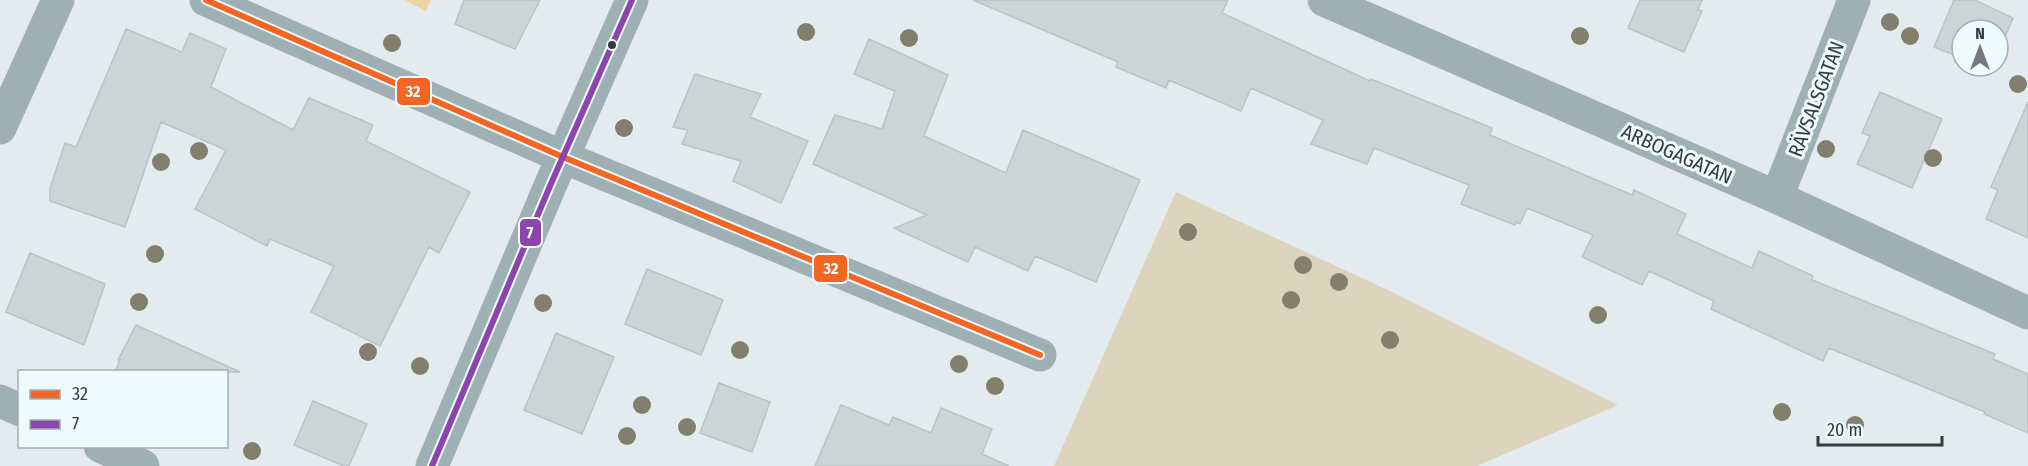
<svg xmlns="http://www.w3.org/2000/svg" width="2028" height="466" font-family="'Fira Sans Condensed',sans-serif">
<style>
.green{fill:#dcd4bc}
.water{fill:#ebd5a1}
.building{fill:#cdd4d6;stroke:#bbc1c4;stroke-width:1.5}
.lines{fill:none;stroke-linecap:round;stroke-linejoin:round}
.minor{stroke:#9eb0b4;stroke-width:33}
.bus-1-casing{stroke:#edfbfe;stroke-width:10}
.bus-2-casing{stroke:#edfbfe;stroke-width:10}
.bus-1{stroke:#f26522;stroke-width:6}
.bus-2{stroke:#8e44ad;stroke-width:6}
.tree{fill:#837f6d}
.bus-dot{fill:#353b3d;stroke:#edfbfe;stroke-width:2}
.labels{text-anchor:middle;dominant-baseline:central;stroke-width:6;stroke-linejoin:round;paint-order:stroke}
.street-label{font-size:20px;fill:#353b3d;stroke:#edfbfe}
.line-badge{stroke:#edfbfe;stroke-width:2}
.badge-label{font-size:16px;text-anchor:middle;font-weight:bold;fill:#fff}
</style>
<rect width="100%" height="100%" fill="#e3ebee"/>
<!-- green -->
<path class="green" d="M1176,192l212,98 230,115 -141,61h-423z"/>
<!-- water -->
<path class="water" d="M405,0h26l-5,11z"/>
<!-- building -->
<path class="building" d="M464,0h76l-25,49 -60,-25z
M973,0h255l-6,13 148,68 1,-2 121,49 -2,7 142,60 2,-5 52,24 -9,20 75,34 7,-17 54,25 -1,4 183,74 -2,5 35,15v59l-44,-19 1,-2 -156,-64 -6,13 -112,-52 3,-8 -65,-30 -7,14 -60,-28 11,-22 -66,-27 -7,16 -4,-2 -1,3 -54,-21 8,-19 -95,-37 -7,16 -56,-20 12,-24 -72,-32 -10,23 -72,-31 -3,8 -50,-21 2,-5z
M1640,0h62l-4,10 4,1 -18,41 -56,-24z
M1954,0h21l38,18 -15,35v-23h-36v34l-7,-2 2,-6 -23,-9z
M126,29l56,23 8,-19 36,16 -15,38 82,43 16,-32 64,27 -7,16 104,51 -31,61 -10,-6 -49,99 -69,-34 23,-46 -64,-27 -3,7 -72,-37 31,-59 -65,-28 -36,105 -75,-26v-13l15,-45 11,4z
M869,39l79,36 -24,61 82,37 17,-43 117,50 -44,102 -61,-26 -7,15 -53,-24 -7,15 -74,-34 33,-13 -114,-51 22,-49 47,14 13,-38 -41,-17z
M695,74l66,20 -11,23 58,24 -27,62 -48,-22 8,-20 -59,-17 6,-14 -15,-3z
M1880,92l62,27 -30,69 -55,-24 13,-28 -8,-3z
M2028,102v136l-42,-19 12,-29 -7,-3z
M30,253l75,31 -21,61 -78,-33z
M647,269l76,31 -22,55 -76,-31z
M136,325l104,47h-125l5,-12h-2z
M556,333l58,24 -32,77 -58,-24z
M719,383l51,19 -18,50 -52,-19z
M313,401l54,23 -18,42h-5l-50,-21z
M841,405l48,20 4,-8 38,16 10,-25 51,21 -10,25 27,12h-194z"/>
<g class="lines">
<!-- minor -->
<path class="minor" d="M206,0l357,157 477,198
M1324,0l450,196 254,117
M0,128l58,-128
M1777,197l77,-197
M0,401l20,9
M100,446l43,20
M432,466l118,-280 82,-186"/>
<!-- bus-1 casing -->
<g class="bus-1-casing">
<path id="bus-1" d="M206,0l357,157 477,198"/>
</g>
<!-- bus-2 casing -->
<g class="bus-2-casing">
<path id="bus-2" d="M432,466l118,-280 82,-186"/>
</g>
<!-- bus-1 -->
<use href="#bus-1" class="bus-1"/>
<!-- bus-2 -->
<use href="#bus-2" class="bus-2"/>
</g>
<!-- trees -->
<g class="tree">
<circle cx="1890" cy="22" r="9"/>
<circle cx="806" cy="32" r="9"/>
<circle cx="1580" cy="36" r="9"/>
<circle cx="1910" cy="36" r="9"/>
<circle cx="909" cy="38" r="9"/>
<circle cx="392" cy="43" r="9"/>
<circle cx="2018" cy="84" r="9"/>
<circle cx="624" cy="128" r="9"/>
<circle cx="1826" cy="149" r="9"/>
<circle cx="199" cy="151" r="9"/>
<circle cx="1933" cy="158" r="9"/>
<circle cx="161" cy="162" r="9"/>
<circle cx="1188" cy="232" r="9"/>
<circle cx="155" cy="254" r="9"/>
<circle cx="1303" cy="265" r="9"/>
<circle cx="1339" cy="282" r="9"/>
<circle cx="1291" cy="300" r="9"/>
<circle cx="139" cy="302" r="9"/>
<circle cx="543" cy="303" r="9"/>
<circle cx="1598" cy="315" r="9"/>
<circle cx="1390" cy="340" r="9"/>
<circle cx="740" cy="350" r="9"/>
<circle cx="368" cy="352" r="9"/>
<circle cx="959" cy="364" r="9"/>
<circle cx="420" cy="366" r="9"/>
<circle cx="995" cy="386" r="9"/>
<circle cx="642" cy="405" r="9"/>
<circle cx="1782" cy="412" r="9"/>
<circle cx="1855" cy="425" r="9"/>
<circle cx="687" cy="427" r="9"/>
<circle cx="627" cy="436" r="9"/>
<circle cx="252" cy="451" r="9"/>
</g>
<!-- markers -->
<circle class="bus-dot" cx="612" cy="45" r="5"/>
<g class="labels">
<!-- street labels -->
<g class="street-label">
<text transform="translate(1816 99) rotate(-69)">RÄVSALSGATAN</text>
<text transform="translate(1677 154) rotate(24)">ARBOGAGATAN</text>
</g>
</g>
<g class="line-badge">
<rect x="396" y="77" width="35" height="29" rx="6" fill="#f26522"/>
<rect x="519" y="218" width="23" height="29" rx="6" fill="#8e44ad"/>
<rect x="813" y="254" width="35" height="29" rx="6" fill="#f26522"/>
</g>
<g class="badge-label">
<text x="413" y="97">32</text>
<text x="530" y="238">7</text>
<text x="831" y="274">32</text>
</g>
<!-- legend -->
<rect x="18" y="370" width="210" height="78" fill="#edfbfe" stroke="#a3aeb1" stroke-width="1.5"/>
<rect x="30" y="390" width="30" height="9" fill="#f26522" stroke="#a3aeb1" stroke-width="1.5"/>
<text x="72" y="400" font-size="18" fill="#353b3d">32</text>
<rect x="30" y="420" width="30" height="9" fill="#8e44ad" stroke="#a3aeb1" stroke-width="1.5"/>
<text x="72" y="430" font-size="18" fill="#353b3d">7</text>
<!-- north arrow -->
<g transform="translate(1980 48)"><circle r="28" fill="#edfbfe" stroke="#a3aeb1" stroke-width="1.5"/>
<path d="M0-4.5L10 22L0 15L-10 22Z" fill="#72797b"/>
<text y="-9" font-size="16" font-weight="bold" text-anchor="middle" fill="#353b3d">N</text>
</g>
<!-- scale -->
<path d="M1818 436v9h124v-9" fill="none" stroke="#353b3d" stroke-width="3"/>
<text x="1827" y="436" font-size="18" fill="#353b3d" stroke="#edfbfe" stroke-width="4.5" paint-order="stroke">20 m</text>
</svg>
